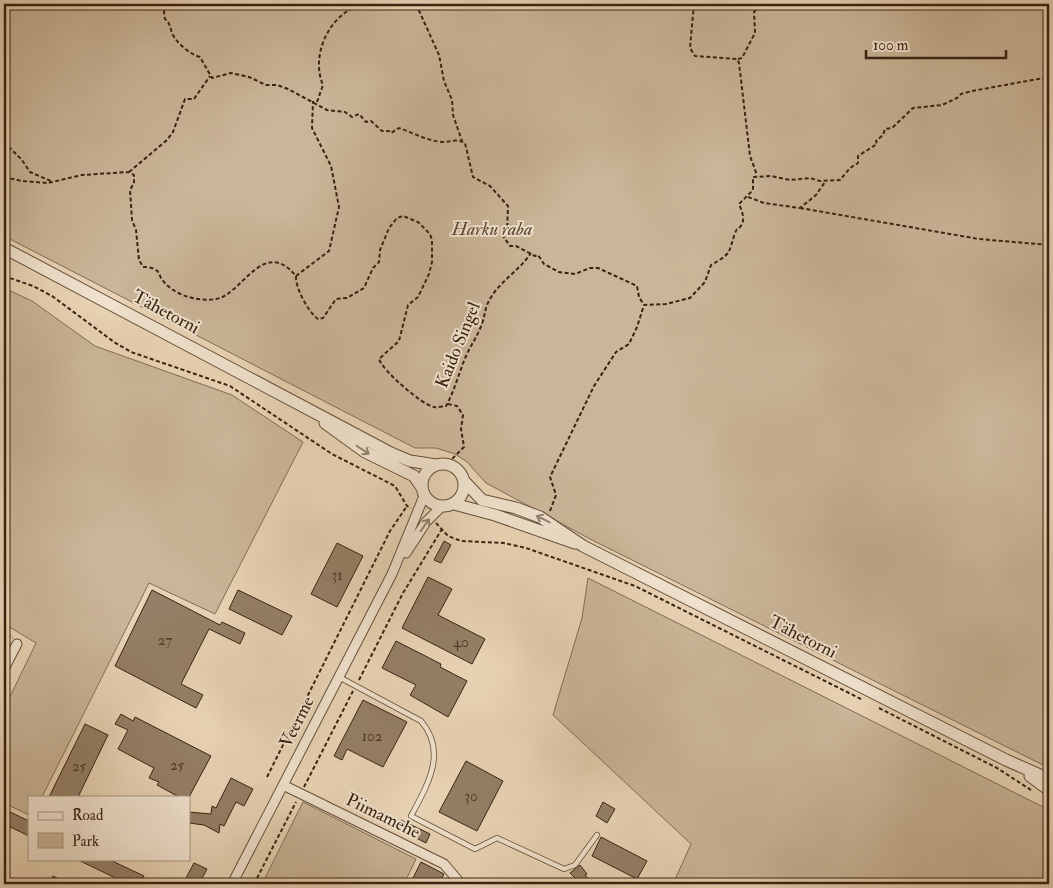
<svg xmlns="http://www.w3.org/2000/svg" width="1053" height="888" font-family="'IM FELL Double Pica',serif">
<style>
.green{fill:#cab598;stroke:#816c55}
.building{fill:#947f66;stroke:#382312}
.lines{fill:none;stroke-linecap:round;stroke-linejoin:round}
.service-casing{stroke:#644f3a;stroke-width:6}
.minor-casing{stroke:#644f3a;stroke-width:11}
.tertiary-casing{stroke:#644f3a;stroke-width:13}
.path{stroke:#382312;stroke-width:2;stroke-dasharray:4 2.5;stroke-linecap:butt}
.service{stroke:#f0e2ce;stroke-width:4.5}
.minor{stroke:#f0e2ce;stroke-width:9}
.tertiary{stroke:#f0e2ce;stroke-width:11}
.oneway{stroke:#948270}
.labels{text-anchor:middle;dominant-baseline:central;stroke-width:4;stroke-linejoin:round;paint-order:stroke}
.number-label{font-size:15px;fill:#4f3a27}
.park-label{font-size:18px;font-style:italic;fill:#5c4834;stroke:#f0e2ce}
.street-label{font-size:18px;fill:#382312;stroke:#f0e2ce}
</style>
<rect width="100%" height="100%" fill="#e8d3b4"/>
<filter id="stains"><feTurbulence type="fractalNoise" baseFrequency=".004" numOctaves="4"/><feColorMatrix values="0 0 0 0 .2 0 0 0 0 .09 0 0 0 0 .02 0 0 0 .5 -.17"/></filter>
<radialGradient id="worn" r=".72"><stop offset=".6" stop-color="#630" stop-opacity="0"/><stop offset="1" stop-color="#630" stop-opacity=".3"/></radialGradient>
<!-- green -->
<path class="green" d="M4,4h1045v764l-459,-229 -104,-56 -19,-21 -12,-8 -19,-6h-21l-411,-212z
M4,288l28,13 63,45 137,49 71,47 -88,172 -66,-31 -107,214h-13v18l-25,-12v-94l32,-66 -30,-18 -2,2z
M588,578l461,232v74h-376l18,-40 -138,-129 29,-97z
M303,802l113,57 -12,25h-142z"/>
<!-- building -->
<path class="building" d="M444,541l7,4 -10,18 -7,-3z
M337,543l26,13 -26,51 -26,-13z
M428,577l24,12 -14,26 47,24 -13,25 -70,-36z
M152,590l68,35 2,-3 23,11 -5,11 -31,-15 -28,55 22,11 -7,13 -81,-42z
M238,590l54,26 -10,19 -53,-26z
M396,641l45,23 -1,3 27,14 -19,36 -38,-22 6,-10 -34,-17z
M363,700l44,22 -24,45 -36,-18 -5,11 -8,-4z
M121,714l12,7 2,-4 76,39 -22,41h-10l-22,-12 2,-3 -10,-4 5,-10 -36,-19 10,-19 -13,-6z
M85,724l23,11 -30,62h-29z
M466,761l37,20 -26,50 -38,-19z
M231,778l22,11 -9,17 -8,-4 -12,24 -4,-2 -1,9 -15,-8 -15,-2v-11l22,2 1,-8 4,2z
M603,802l12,7 -8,14 -11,-7z
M4,809l25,12v15l-25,-12z
M401,820l29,14 -4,9 -29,-15z
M601,837l46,24 -10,18 -45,-23z
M76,859h32l36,17 -4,8h-12z
M421,862l23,12 -5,10h-29z
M194,863l13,6 -8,15 -13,-6z
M580,865l7,9 -2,1 8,9h-12l-11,-11z
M53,876l15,8h-20z"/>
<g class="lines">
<!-- service casing -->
<g class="service-casing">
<path id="service" d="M339,677l82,44c27,31 6,65 -10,95l64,33 22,-11 67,31 11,-4 22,-30"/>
</g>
<!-- minor casing -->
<g class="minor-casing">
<path id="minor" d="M406,553l20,-31 15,-15
M4,669l13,-25
M283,785l161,79 17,20
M232,884l160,-310 32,-78"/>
</g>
<!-- tertiary casing -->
<g class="tertiary-casing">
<path id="tertiary" d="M4,248l387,205 19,8 26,4
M325,423l40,29 49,24 8,12
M422 485a21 21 0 1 1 42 0a21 21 0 1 1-42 0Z
M465,482l17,18 34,8 24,9 43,29 423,214 43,19
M454,504l41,11 80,28
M1030,776l19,14"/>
</g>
<!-- path -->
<path class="path" d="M163,4l2,15c5,4 5,8 7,14 4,10 19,22 28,24l12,21 19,-5 18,4 17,8h11l11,4 39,21 18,2 7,5 7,-3 7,8 5,-1 11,10h7l2,2 8,-5c15,5 30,14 46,14 8,-1 13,-3 20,1l8,34 17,9 18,20 -1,26 -4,4 7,10h6l19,10 3,-1 6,9 15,8 16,2 15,-6h8l39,18 2,11 5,8 22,-1 24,-6 15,-16 6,-17c21,-12 17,-11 24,-32 3,-7 1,-1 5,-6 6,-7 2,-16 -1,-23l14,-14v-13l18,-1 19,4 20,-2 10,3 20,-1 10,-12 8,-5v-7l19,-12 -1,-3 7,-6 2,-6 7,-1 21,-20 29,-3 15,-7 4,-4 11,-3 77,-14
M416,4l23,51 5,26 8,19 1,15 9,26
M694,4l-4,44 5,8 42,3 2,4 11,93 7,19
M738,59l4,-1 13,-25 -1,-21 8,-8
M317,102l6,-17c-12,-28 4,-66 32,-78 6,-3 14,-3 20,-3
M4,142l18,18 8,12 23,10
M129,172l38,-32 6,-8 12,-33h9l16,-23
M4,177l18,4 26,2 34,-8 47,-3 5,3v8l-4,7 2,30 4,10 3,30 4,7c3,0 8,0 11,2 5,2 5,5 7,9 11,17 36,24 55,21 26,-4 47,-63 80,-23 -1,11 12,36 22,43l5,-1 13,-19 11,-1 17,-10 9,-20 6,-6 1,-12 9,-22 8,-10 6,-2 15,6 12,12 2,6v22l-3,12 -11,23 -10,8 -9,36 -20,18c3,11 43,46 55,48 4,1 9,-1 12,-1 9,-16 13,-34 20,-50 5,-11 12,-21 16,-32 3,-9 3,-17 8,-25 10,-18 29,-28 41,-46
M748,197l16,6 36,5 16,-13 9,-13
M800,208l179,31 70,6
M4,276l29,10 19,10 62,46 17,10 99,34 102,68 63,32 12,20 4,2
M296,276l33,-25 10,-44 -8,-41 -19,-38 1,-27
M448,404l9,2 6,9 -2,14 3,18 -12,12
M550,511l6,-16 -6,-18 44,-91 22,-34 13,-8 8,-17 7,-22
M436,523l12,13 13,5 43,2 22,5 109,38 228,114
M4,639l2,-5 7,4
M359,680l44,-87 39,-64
M879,708l118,60 34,22
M267,777l123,-246 17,-25
M304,787l49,-96
M1045,800l4,2
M254,884l42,-82"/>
<!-- service -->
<use href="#service" class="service"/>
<!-- minor -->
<use href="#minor" class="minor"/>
<!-- tertiary -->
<use href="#tertiary" class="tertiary"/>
</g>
<!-- one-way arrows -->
<defs><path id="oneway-shaft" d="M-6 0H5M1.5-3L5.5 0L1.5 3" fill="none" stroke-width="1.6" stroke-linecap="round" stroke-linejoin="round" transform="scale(1.25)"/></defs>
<g class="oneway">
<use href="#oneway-shaft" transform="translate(363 450) rotate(34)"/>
<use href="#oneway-shaft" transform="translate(543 519) rotate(-153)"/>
<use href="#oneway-shaft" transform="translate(425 525) rotate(-55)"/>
</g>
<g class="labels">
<!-- number labels -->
<g class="number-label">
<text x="337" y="575">31</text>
<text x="165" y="640">27</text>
<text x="461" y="642">40</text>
<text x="372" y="736">102</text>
<text x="177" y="765">25</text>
<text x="79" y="766">25</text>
<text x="471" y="796">30</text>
</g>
<!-- park labels -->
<g class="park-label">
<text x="492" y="229">Harku raba</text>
</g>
<!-- street labels -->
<g class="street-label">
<text transform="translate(166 312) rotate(28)">Tähetorni</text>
<text transform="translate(458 345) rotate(-68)">Kaido Singel</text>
<text transform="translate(803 637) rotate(27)">Tähetorni</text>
<text transform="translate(297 722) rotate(-63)">Veerme</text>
<text transform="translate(383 816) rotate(26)">Piimamehe</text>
</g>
</g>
<!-- margin -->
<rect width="1053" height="888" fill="none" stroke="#e8d3b4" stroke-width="20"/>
<rect x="5" y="5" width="1043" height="878" fill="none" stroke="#382312" stroke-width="2.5"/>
<rect x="10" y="10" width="1033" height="868" fill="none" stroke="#382312"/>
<!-- legend -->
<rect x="28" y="796" width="162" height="65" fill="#f0e2ce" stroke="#a69683"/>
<rect x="38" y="812" width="25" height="8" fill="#f0e2ce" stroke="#a69683"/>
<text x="72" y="820" font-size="15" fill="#382312">Road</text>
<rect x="38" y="833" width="25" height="15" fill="#cab598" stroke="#a69683"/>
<text x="72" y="846" font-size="15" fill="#382312">Park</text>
<!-- scale -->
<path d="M866 50v8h140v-8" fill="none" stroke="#382312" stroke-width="2.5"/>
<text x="873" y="50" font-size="15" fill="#382312" stroke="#f0e2ce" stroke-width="4" paint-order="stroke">100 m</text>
<rect width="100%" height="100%" filter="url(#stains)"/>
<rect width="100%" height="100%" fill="url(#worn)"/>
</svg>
